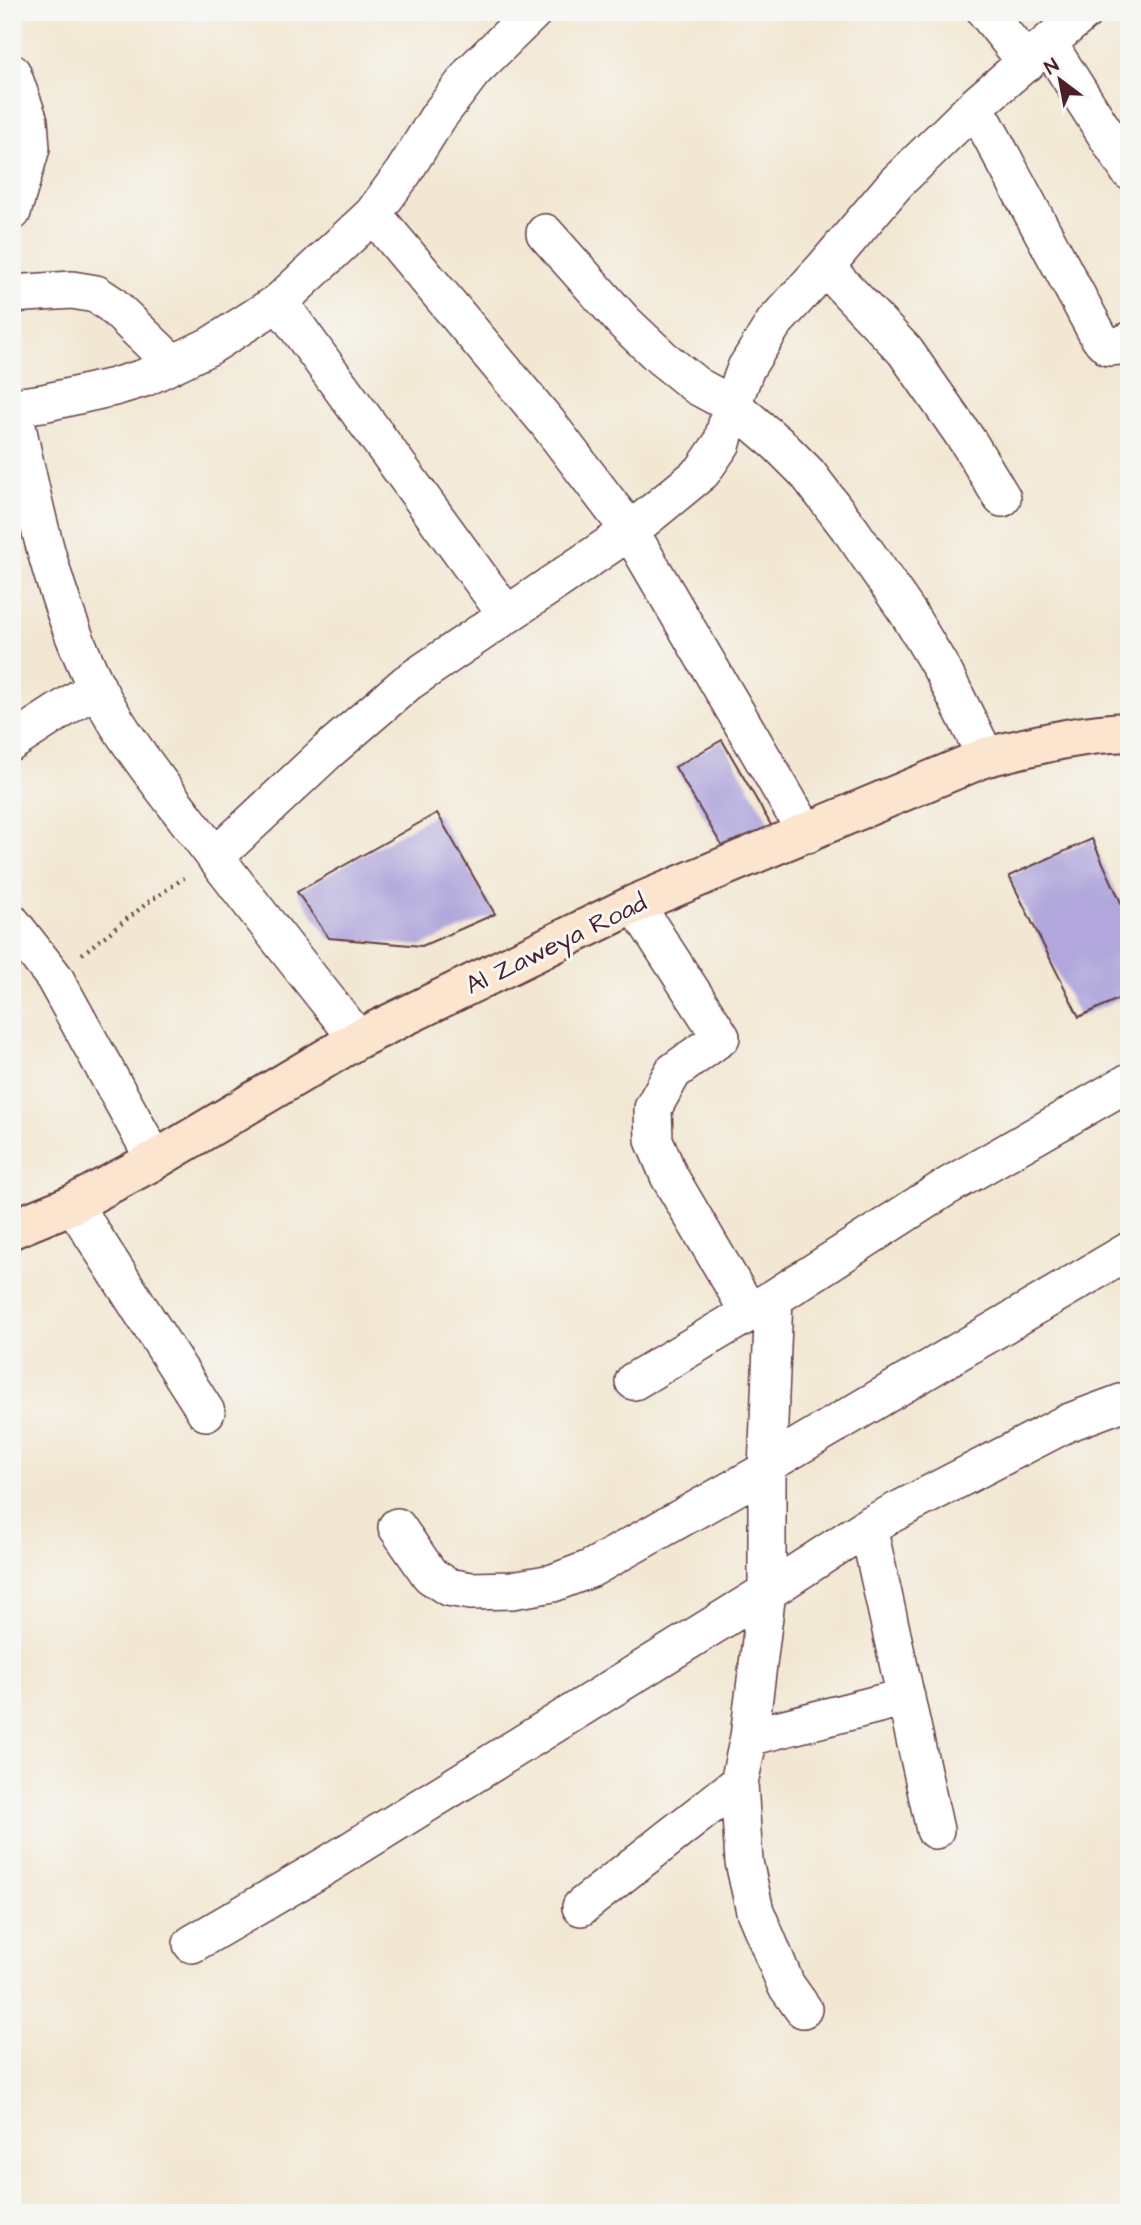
<svg xmlns="http://www.w3.org/2000/svg" width="1141" height="2225" font-family="'Architects Daughter',sans-serif">
<style>
.building{fill:#b1a7dc}
.lines{fill:none;stroke-linecap:round;stroke-linejoin:round}
.street-casing{stroke:#633d44;stroke-width:40}
.secondary-casing{stroke:#633d44;stroke-width:42}
.path{stroke:#633d44;stroke-width:4.5;stroke-dasharray:2 5;stroke-linecap:butt}
.street{stroke:#fff;stroke-width:37}
.secondary{stroke:#fbe5cf;stroke-width:38}
.labels{text-anchor:middle;dominant-baseline:central;stroke-width:6;stroke-linejoin:round;paint-order:stroke}
.street-label{font-size:26px;fill:#4a1f2b;stroke:#f6f6f2}
</style>
<rect width="100%" height="100%" fill="#f6f6f2"/>
<filter id="ink" filterUnits="userSpaceOnUse"><feTurbulence type="fractalNoise" baseFrequency=".0143" numOctaves="2"/><feDisplacementMap in="SourceGraphic" scale="14" xChannelSelector="R" yChannelSelector="G"/><feConvolveMatrix kernelMatrix="1 2 1 2 8 2 1 2 1" color-interpolation-filters="sRGB"/></filter>
<filter id="wash" filterUnits="userSpaceOnUse"><feTurbulence type="fractalNoise" baseFrequency=".00686" numOctaves="4" result="noise"/><feDisplacementMap in="SourceGraphic" scale="28" xChannelSelector="R" yChannelSelector="G"/><feGaussianBlur stdDeviation="1.57" result="paint"/><feColorMatrix in="noise" values="0 0 0 0 0 0 0 0 0 0 0 0 0 0 0 0 0 1.4 0 .05"/><feComposite in="paint" operator="in"/></filter>
<g filter="url(#wash)">
<rect width="100%" height="100%" fill="#f2e7d2"/>
<g id="blocks">
<!-- building -->
<path class="building" d="M722,740l56,97 -47,24 -56,-94z
M437,813l58,101 -73,32 -93,-8 -32,-46z
M1092,839l37,81v74l-50,23 -70,-141z"/>
</g>
</g>
<g filter="url(#ink)">
<use href="#blocks" fill-opacity="0" stroke="#633d44" stroke-width="2"/>
<g class="lines">
<!-- street casing -->
<g class="street-casing">
<path id="street" d="M986,12l41,51
M1049,45l80,126
M12,73l17,48 2,27 -19,64
M975,106l124,231 10,10 10,-1 10,-5
M373,214l174,208 83,109 177,303
M545,233l80,90 37,35 35,28 35,19 46,39 29,29 45,59 56,81 36,60 42,84
M825,267l80,84 64,92 33,55
M12,294l60,-4 24,4 15,10 62,60
M279,302l227,312
M12,407l31,-4 71,-16 30,-9 66,-32 69,-44 94,-88 30,-41 35,-56 35,-46 60,-59
M13,407c20,97 39,189 83,279 24,47 57,89 89,131 56,75 115,149 173,222
M12,742l85,-55
M215,857l113,-106 79,-68 223,-152 72,-59 20,-29 10,-38 14,-37 28,-45 51,-56 71,-84 79,-77 109,-94
M635,904l86,133 -48,35 -20,36 1,32 15,36 80,136
M12,923l42,54 101,183
M73,1204l133,208
M774,1298l-7,172v122l-18,145 -10,46 5,79 11,49 31,74 17,24
M634,1381l140,-83 169,-109 186,-107
M768,1464l361,-213
M868,1526l67,304
M397,1527l33,48 18,12 23,4 41,-1 41,-7 37,-14 177,-99
M749,1737l157,-40
M581,1907l158,-124
M192,1944l137,-80 438,-272 101,-66 199,-103 62,-23"/>
</g>
<!-- secondary casing -->
<g class="secondary-casing">
<path id="secondary" d="M12,1229l61,-25 82,-44 203,-121 277,-135 351,-147c46,-11 95,-24 143,-25"/>
</g>
<!-- path -->
<path class="path" d="M82,954l68,-53 34,-23"/>
<!-- street -->
<use href="#street" class="street"/>
<!-- secondary -->
<use href="#secondary" class="secondary"/>
</g>
</g>
<g class="labels">
<!-- street labels -->
<g class="street-label">
<text transform="translate(556 944) rotate(-26)">Al Zaweya Road</text>
</g>
</g>
<!-- margin -->
<rect width="1141" height="2225" fill="none" stroke="#f6f6f2" stroke-width="42"/>
<!-- north arrow -->
<g transform="translate(1060 80) rotate(328)" stroke="#f6f6f2" stroke-width="5" paint-order="stroke">
<path d="M0-5L12 26L0 18L-12 26Z" fill="#4a1f2b"/>
<text y="-10" font-size="19" font-weight="bold" text-anchor="middle" fill="#4a1f2b">N</text>
</g>
</svg>
